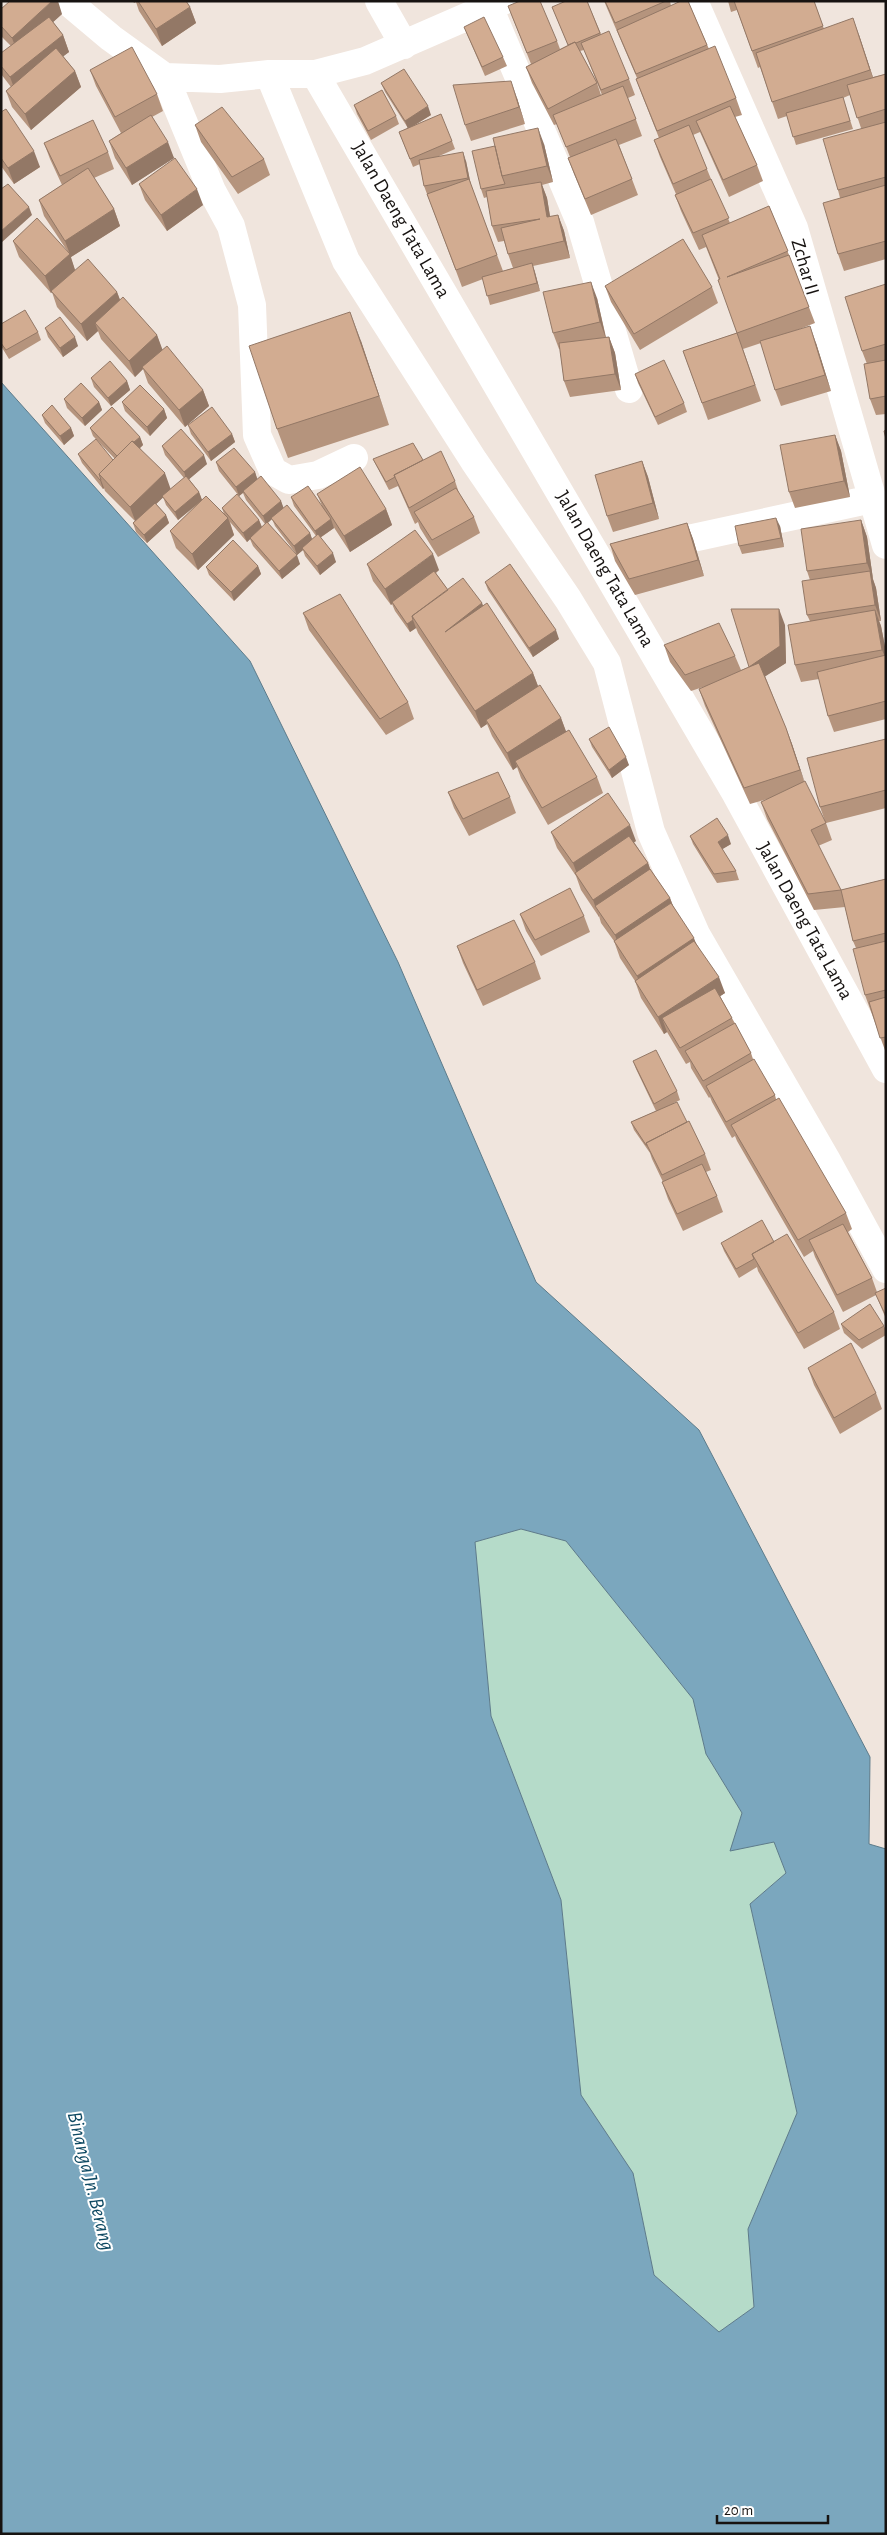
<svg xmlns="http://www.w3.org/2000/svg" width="887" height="2535" font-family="'Alegreya Sans',sans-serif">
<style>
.green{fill:#b5dbc9}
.water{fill:#7ba7be;stroke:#5d7b8a;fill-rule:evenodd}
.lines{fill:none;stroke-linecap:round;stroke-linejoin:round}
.minor{stroke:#fff;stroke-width:28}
.wall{fill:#b5947d;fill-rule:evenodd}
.shaded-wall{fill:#937866}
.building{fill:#d2ac91;stroke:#937866}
.labels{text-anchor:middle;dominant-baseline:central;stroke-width:4;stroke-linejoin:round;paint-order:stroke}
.street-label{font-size:20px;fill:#171311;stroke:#fff}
.water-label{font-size:21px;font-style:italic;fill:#0f4a63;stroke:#fff}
</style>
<rect width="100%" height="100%" fill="#f0e5dd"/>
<!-- green -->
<path class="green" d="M521,1529l45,12 127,158 13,55 36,59 32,28 12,32 -36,31 47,209 -49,116 6,78 -35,25 -65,-57 -21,-102 -52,-78 -20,-195 -70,-184 -16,-174z"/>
<!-- water -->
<path class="water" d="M1,382l249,279 148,301 138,320 163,148 171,327 -1,87 17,5v685h-885zM521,1529l45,12 127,158 13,55 36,59 -12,38 44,-9 12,31 -36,31 47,209 -49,116 6,78 -35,25 -65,-57 -21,-102 -52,-78 -20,-195 -70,-184 -16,-174z"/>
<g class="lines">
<!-- minor -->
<path class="minor" d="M67,1l44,37 54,39 55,2 49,-5h46l50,-13 138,-60
M379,1l25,44
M694,1l100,227 92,317
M489,7l91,215 49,167
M269,74l77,187 128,200 94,138 39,64 44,169 45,102 130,225 60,110
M315,74l421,720 150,275
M165,77l47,114 19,35 21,79 5,130 16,36 16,9 29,-5 36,-17
M656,546l216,-47"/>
</g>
<!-- wall -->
<path class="wall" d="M133,1h53l4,6 6,16 -34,23 -23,-35 -3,-9 -2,1z
M587,1l14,33 28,45 6,16 -7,3 14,38 -23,9 19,50 -47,20 -17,-41 -6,-16 2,-1 -13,-33 -3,1 -22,-42 -6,-16 5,-3 -23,-58 49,35 3,8 8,-4 -16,-38zM584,50l18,45h-1l-4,-12 -17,-32z
M604,1h66l1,5 17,-5 21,48 27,49 6,17 -7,2 22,48 6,16 -34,16 -29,-65 -7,3 18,44 19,44 39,-17 20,49 26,68 -23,9 24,11 15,48 -50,15 -6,-16 -14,-47 -18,6 18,52 -53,19 -25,-69 54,-18 -18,-53 -13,-33 -7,3 -18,-39 -6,-16 1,-1 -16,-37 -6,-17 5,-2 -17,-43 -6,-16 1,-1z
M728,1h86l10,28 35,6 14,42 13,-3v185l-42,12 -6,-17 2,-56 -2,-8 23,-62 -11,-33 -7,3 10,31 -57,16 -9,-29 -9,3 -18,-52 -2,1 -21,-58 -6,2z
M1,9l61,5 -9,8 10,13 6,17 -6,4 12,15 6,16 -50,43 -19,-23 -6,-16 5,-4 -10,-13v-21l10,-7 -10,-10z
M464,27l39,30 4,9 -22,10z
M90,70l67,24 6,17 -11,6 22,41 -42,27 -17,-27 -6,-17 12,-8 -25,-47z
M381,83l50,32 -16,10 37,16 3,8 -18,8 29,4 5,24 32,86 10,-3 -5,-14 -4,-13 -6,1 -6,-16 -5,-29 -3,1 -3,-9 63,-45 9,38 -11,3 5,13 3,19 8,-2 6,16 6,27 -37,8 7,25 -50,14 -7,-26 -21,8 -38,-101 -4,-22 -7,3 -14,-35 9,-4 -23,-36z
M517,98l8,26 -54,17 -6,-16z
M354,105l42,11 3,8 -28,16 -14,-26z
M1,112l39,55 -26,17 -13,-18z
M195,125l69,34 6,16 -32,19 -37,-52z
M44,143l64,9 6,17 -20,9 20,31 6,17 -49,31 -1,-1 5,14 42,22 3,8 37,35 5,15 41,40 6,16 -24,21 -37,-44 -5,-14 -8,8 -34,-38 -3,-8 -11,10 -30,-34 -5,-15 -1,1 -32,-36 -6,-16 55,11 -24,-36 -5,-16 23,-15 -12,-26z
M139,184l64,21 -36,26 -22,-31z
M886,284v130l-10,1 -6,-16 -3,-35 -5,-13z
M605,286l107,1 6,16 -78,47 -29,-48z
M597,298l9,39h3l6,16 6,37 -51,7 -6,-16 -4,-32h-1l-6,-16z
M1,324l37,8 3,8 -32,19 -8,-13z
M45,328l33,18 -15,11 -15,-20z
M361,341l28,84 -101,33 -11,-29z
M635,374l49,29 3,9 -29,13 -20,-42z
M91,378l36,3 3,9 -19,16 -17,-19z
M64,399l35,3 3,8 -17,16 -18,-18z
M122,402l42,7 3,9 -17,18 -25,-25z
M42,415l29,13 3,8 -10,9 -19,-22z
M188,425l44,9 3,8 -24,19 -20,-27z
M90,428l50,9 3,8 -3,3 31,42 13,-12 -19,-23 -3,-9 45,18 -18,15 10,13 3,8 22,14 -2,-6 37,12 3,7 3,-3 -19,-24 -3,-7 -4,3 -20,-25 -3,-9 39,10 2,7 24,22 2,7 27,25 2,6 4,-3 -22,-30 -3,-9 31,9 -5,-12 69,15 6,16 -42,27 -17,-26 1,2 -14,10 16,24 -16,13 -15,-19 -2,-6 -6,5 -22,-29 -3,-7 -4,4 32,41 -18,15 -29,-33 -3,-7 -3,3 -17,-20 4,13 -36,35 -22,-22 -6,-17 28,-27 -20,16 -12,-15 -3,-8 -7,7 10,11 3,8 -22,20 -11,-11 -3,-9 2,-2 -30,-30 -1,-3 -1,1 -21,-26 -4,-9 35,6 2,-1 -22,-23z
M835,435l6,16 9,46 -55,11 -6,-16z
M373,459l50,1 32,21 4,12 15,24 6,16 -42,24 -18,-29 -2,-6 -3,2 -17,-38 -9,4 -12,-23z
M642,461l6,16 11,42 -46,13 -6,-16z
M861,520l6,17 6,42 3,9 5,33h-2l2,5 5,26v67l-52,13 -6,-16 -9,-37 -18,3 -6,-17 15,-44 -3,-6 3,-35 -3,-9z
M687,523l6,16 11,37 -69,19 -20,-34 -5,-17z
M780,526l4,21 -42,7 -3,-8z
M367,564l72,6 -3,3 12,17 34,13 1,3 50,67 5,13 23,32 5,14 31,45 6,16 -55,32 -27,-47 -4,-11 -4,3 -21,-34 -5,-12 -6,4 -63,-95 -2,-5 -6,4 -15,-21 -3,-7 -1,1 -18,-24z
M258,566l3,8 -27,27 -25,-26 -3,-8z
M485,582l74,57 -26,18 -45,-67z
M303,613l105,89 6,17 -28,16 -77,-105z
M785,625l1,38 -21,13 27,68 12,37 21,40 -5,-14 66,-68v69l-60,15 6,17 -14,6 23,44 45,-11v174l-21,-58 -9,-47 -3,-7 -8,-34 -31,3 -47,-91 -6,-17 10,-4 -21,6 -45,-98 -6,-17 7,-3 -15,5 -21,-29 -6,-17 71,11 6,14 8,-3z
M589,739l40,26 -17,13 -20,-31z
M448,792l62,5 6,16 -47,23 -15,-28z
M551,832l85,9 -2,1 14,21 2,6 20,29 3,8 23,37 29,50 -5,3 31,57 2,6 22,36 1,4 70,114 6,16 -4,3 24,46 5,14 9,-4v31l-10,-24 -33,17 -28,-55 -2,-6 -9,6 -67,-116 -2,-5 -3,2 -20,-36 -2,-5 -1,1 -18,-30 -1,-6 -4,2 -19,-32 -3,2 -23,-36 -6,-17 -15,-23 -6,-17 -13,-18 -2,-7v1l-18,-27 -5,-14 -19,-28z
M690,836l41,8 -9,5 14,22 3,9 -22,3 -24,-39z
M520,914l64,2 6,16 -49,24 -15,-25z
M457,946l78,16 6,17 -58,27 -20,-43z
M633,1061l44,30 3,9 -6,3 13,19 18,32 6,16 -5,2 11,24 6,16 -40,19 -15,-32 -6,-17h1l-11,-23 -2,-6 -16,-23 -3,-8 25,-11 -20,-42z
M774,1242l60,70 6,17 -36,20 -46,-78 -1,-4 -18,11 -15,-27 -3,-8z
M841,1324l43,2 2,4v5l-24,14 -18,-16z
M808,1368l68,25 6,16 -42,25 -26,-49z"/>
<!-- shaded-wall -->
<path class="shaded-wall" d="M52,1h6l4,13 -44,40 -6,-16z
M190,7l6,16 -34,23 -6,-17z
M853,18l6,17 17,52 -6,-17z
M63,35l6,17 -53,41 -6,-16z
M75,71l6,16 -50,43 -6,-16z
M511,81l6,17 8,26 -6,-17z
M428,106l3,9 -23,14 -3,-8z
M538,128l6,16 9,38 -6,-16z
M168,142l6,16 -42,27 -6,-17z
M34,151l6,16 -26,17 -6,-16z
M463,152l3,9 5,25 -3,-8z
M541,182l6,16 6,36 -6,-17z
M197,189l6,16 -36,26 -6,-16z
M29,207l3,8 -31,28v-12z
M114,209l6,17 -49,31 -6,-16z
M558,215l6,16 6,27 -6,-17z
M70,254l5,16 -24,23 -6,-17z
M532,263l3,9 5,19 -3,-8z
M591,282l6,16 9,41 -6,-17z
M117,292l6,16 -28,15 3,8 -11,10 -6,-17z
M350,312l11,29 28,84 -10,-29z
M810,326l6,17 15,48 -6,-16z
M157,335l6,16 -21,16 1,2 -8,8 -6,-16z
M75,337l3,9 -15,11 -3,-9z
M609,337l6,16 6,37 -6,-16z
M127,381l3,9 -19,16 -3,-8z
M203,390l6,16 -24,21 -6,-17z
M99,402l3,8 -17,16 -3,-8z
M164,409l3,9 -17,18 -3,-9z
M71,428l3,8 -10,9 -4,-9z
M232,434l3,8 -24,19 -3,-9z
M835,435l6,16 9,46 -6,-16z
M140,437l3,8 -22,21 -3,-9z
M204,455l3,9 -20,17 -3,-9z
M642,461l6,16 11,42 -6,-16z
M255,472l3,9 -19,15 -3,-9z
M165,473l6,17 -35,33 -6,-16z
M100,480h1l3,8 -1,1z
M199,492l3,8 -24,20 -3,-8z
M281,501l3,8 -18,15 -3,-8z
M386,509l6,16 -42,27 -6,-16z
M166,515l3,8 -22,20 -3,-8z
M228,518l6,17 -36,35 -6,-16z
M776,518l4,8 4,21 -3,-9z
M331,519l3,9 -16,11 -3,-8z
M259,520l3,8 -15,14 -4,-9z
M861,520l6,17 6,42 -6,-16z
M687,523l6,16 11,37 -6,-16z
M310,533l3,9 -11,6 1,2 -6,5 -3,-9z
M333,553l3,9 -16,13 -3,-9z
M433,554l6,16 -46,34 -1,-2v2l-1,1 -6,-16z
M297,555l3,9 -18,15 -3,-8z
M258,566l3,8 -27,27 -3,-9z
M870,571l6,17 5,33 -6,-16z
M482,603l6,17 -43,12z
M779,609l6,16 1,38 -31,20 -6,-16z
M875,610l6,16 5,26v7l-4,-9z
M413,620l3,8 -6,4 -3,-8z
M556,630l3,9 -26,18 -4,-9z
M533,673l6,16 -53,31 1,4 -6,4 -6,-17z
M561,718l6,16 -52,27 2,6 -4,3 -6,-17z
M786,728l6,16 14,42 -6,-16z
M626,757l3,8 -17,13 -3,-8z
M630,825l6,16 -57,38 -6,-16z
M728,835l3,9 -10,6 -3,-8z
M648,863l6,17 -59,26 4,10v1l-6,-17z
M670,898l6,16 -55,38 -6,-17z
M694,938l6,17 -57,37 -6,-16z
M719,977l6,16 -55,37 -8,-12 5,14 -3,2 -6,-17z"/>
<!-- building -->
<path class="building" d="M10,1h42l-40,37 -11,-12v-17z
M138,1h48l4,6 -34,22z
M520,1h20l17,40 -30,12 -19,-47z
M566,1h21l13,32 -24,10 -1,-1 -7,3 -16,-38z
M605,1h61l-51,22z
M681,1h7l19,44 -71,29 -19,-44z
M734,1h80l9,25 -71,25z
M49,17l14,18 -53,42 -9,-11v-13z
M484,17l19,40 -21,10 -18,-40z
M853,18l17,52 -98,32 -16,-49z
M609,31l20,48 -28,11 -20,-47z
M575,42l22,41 -49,26 -22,-42z
M715,46l21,52 -79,33 -21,-52z
M132,47l25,47 -42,23 -25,-47z
M56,48l19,23 -50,43 -19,-23z
M404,69l24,37 -23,15 -24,-38z
M886,74v35l-29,9 -10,-33z
M511,81l8,26 -54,18 -12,-40z
M623,86l13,33 -70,28 -13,-32z
M382,90l14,26 -28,15 -14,-26z
M843,97l7,24 -57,16 -7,-24z
M730,106l27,59 -34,15 -27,-59z
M222,107l42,52 -32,18 -37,-52z
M6,109l28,42 -26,17 -7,-10v-46z
M441,114l11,27 -42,18 -11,-27z
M151,115l17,27 -42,26 -17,-27z
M93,120l15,32 -48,24 -16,-33z
M886,122v55l-48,13 -15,-51z
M689,125l18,44 -34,15 -19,-44z
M538,128l9,38 -45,10 -9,-38z
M616,139l16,40 -47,20 -17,-41z
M495,146l7,30 3,8 -24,5 -9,-38z
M463,152l5,26 -44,8 -5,-26z
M175,158l22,31 -36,26 -22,-31z
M88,168l26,41 -49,32 -26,-41z
M469,179l28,76 -41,15 -29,-76z
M711,179l18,39 -36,15 -18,-38z
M541,182l6,35 11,-2 6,26 -56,13 -7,-26 39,-9 -48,7 -6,-35z
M8,184l21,23 -28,24v-42z
M886,185v56l-48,13 -15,-51z
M769,206l19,45 -61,26 62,-22 20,52 -72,26 -19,-53 2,-1 -18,-44z
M37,218l33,36 -25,22 -32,-35z
M683,239l29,48 -78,47 -29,-48z
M88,259l29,33 -36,32 -30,-33z
M532,263l5,20 -50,13 -5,-19z
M591,282l9,40 -47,11 -10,-41z
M886,284v60l-24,7 -17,-54z
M123,297l34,38 -28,26 -34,-38z
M25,310l13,22 -32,18 -5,-7v-19z
M350,312l29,84 -102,33 -28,-83z
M60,317l15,20 -15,11 -15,-20z
M810,326l15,49 -50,15 -15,-49z
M737,333l18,52 -53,18 -19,-52z
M609,337l6,37 -51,7 -5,-38z
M167,346l36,44 -24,20 -37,-43z
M664,360l20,43 -29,14 -20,-43z
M886,360v36l-16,3 -6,-35z
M110,361l17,20 -19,17 -17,-20z
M81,383l18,19 -17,16 -18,-19z
M140,385l24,24 -17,18 -25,-25z
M52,405l19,23 -11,8 -18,-21z
M112,407l28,30 -6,5 -2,-1 -15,15 -27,-28z
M212,407l20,27 -24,18 -20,-27z
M181,429l23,26 -20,17 -22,-26z
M886,430v9l-2,-8z
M835,435l9,46 -55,11 -9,-47z
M96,439l17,21 -14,14 2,6h-1l-22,-26z
M132,441l33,32 -35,34 -31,-33z
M413,443l10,17 -29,15 1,2 -9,5 -13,-23z
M234,448l21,24 -19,15 -20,-25z
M441,451l14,30 -46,27 -15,-33z
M642,461l11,42 -46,13 -12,-41z
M360,467l26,42 -42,27 -27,-42z
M186,476l13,16 -24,20 -13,-16z
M261,476l20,25 -18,15 -20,-25z
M308,486l23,33 -16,12 -24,-34z
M456,488l18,29 -42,23 -18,-28z
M237,494l22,26 -16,13 -21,-25z
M206,496l22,22 -36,36 -22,-23z
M155,503l11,12 -22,20 -11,-12z
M287,505l23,28 -16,13 -23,-28z
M776,518l5,20 -42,8 -4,-20z
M861,520l6,43 -60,8 -6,-42z
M267,522l30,33 -18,16 -29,-33z
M687,523l11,37 -69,19 -19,-35z
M415,530l18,24 -48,35 -18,-25z
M318,534l15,19 -16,13 -15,-18z
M233,540l25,26 -27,26 -25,-25z
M510,564l46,66 -27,18 -44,-66z
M434,571l14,19 -36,26 1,4 -6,4 -15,-22z
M870,571l5,34 -68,10 -5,-34z
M463,578l19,25 -37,29 42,-29 46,70 -58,38 -63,-95z
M340,594l68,108 -28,17 -77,-106z
M731,609h48l1,37 -31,21 10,-4 27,65 14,42 -56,18 -45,-99 50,-22z
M875,610l7,40 -87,15 -7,-40z
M719,623l16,33 -50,19 -21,-30z
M886,655v46l-58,15 -11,-44z
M540,685l21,33 -54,35 -21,-33z
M609,727l17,30 -17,13 -20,-31z
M569,730l28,47 -55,31 -27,-47z
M886,739v51l-66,17 -13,-49z
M498,772l12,25 -47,22 -15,-27z
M805,781l21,42 -15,7 30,60 -33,4 -47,-92z
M608,793l22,32 -57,38 -22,-31z
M717,818l11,17 -10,7 18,29 -22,3 -24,-38z
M629,836l19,27 -55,37 -18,-27z
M650,869l20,29 -55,37 -20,-29z
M886,879v54l-33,8 -12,-51z
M570,888l14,28 -49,24 -15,-26z
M671,903l23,35 -57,38 -23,-35z
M514,920l21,42 -58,28 -20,-44z
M694,941l25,36 -61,40 -23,-36z
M886,941v49l-21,5 -12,-46z
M715,988l17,30 -52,30 -18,-30z
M886,997v40l-6,1 -11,-36z
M735,1023l16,30 -48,28 -18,-30z
M656,1050l21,41 -23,13 -21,-43z
M754,1059l21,36 -49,27 -20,-36z
M779,1098l67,115 -48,27 -67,-115z
M677,1102l10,20 -41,21 1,2h-1l-15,-23z
M689,1121l16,33 -43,21 -16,-32z
M702,1164l15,32 -40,18 -15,-32z
M762,1220l12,22 -22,12 2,5 -18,10 -15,-26z
M843,1224l29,54 -35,17 -28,-55z
M787,1234l47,78 -36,21 -46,-79z
M886,1288v28l-11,-23z
M870,1304l14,22 -25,14 -18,-16z
M851,1343l25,50 -42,25 -26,-50z"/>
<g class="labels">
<!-- street labels -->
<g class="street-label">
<text transform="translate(401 220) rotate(60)">Jalan Daeng Tata Lama</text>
<text transform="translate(805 267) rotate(74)">Zchar II</text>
<text transform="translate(605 569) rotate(60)">Jalan Daeng Tata Lama</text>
<text transform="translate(805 921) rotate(61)">Jalan Daeng Tata Lama</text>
</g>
<!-- water labels -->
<g class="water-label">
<text transform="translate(91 2181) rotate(76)">Binanga Jn. Berang</text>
</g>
</g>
<!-- border -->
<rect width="887" height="2535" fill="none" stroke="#171311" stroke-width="5"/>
<!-- scale -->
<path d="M717 2515v8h111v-8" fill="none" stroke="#171311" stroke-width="2.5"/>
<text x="724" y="2515" font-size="15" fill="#171311" stroke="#ffffff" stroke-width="4" paint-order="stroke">20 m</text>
</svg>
